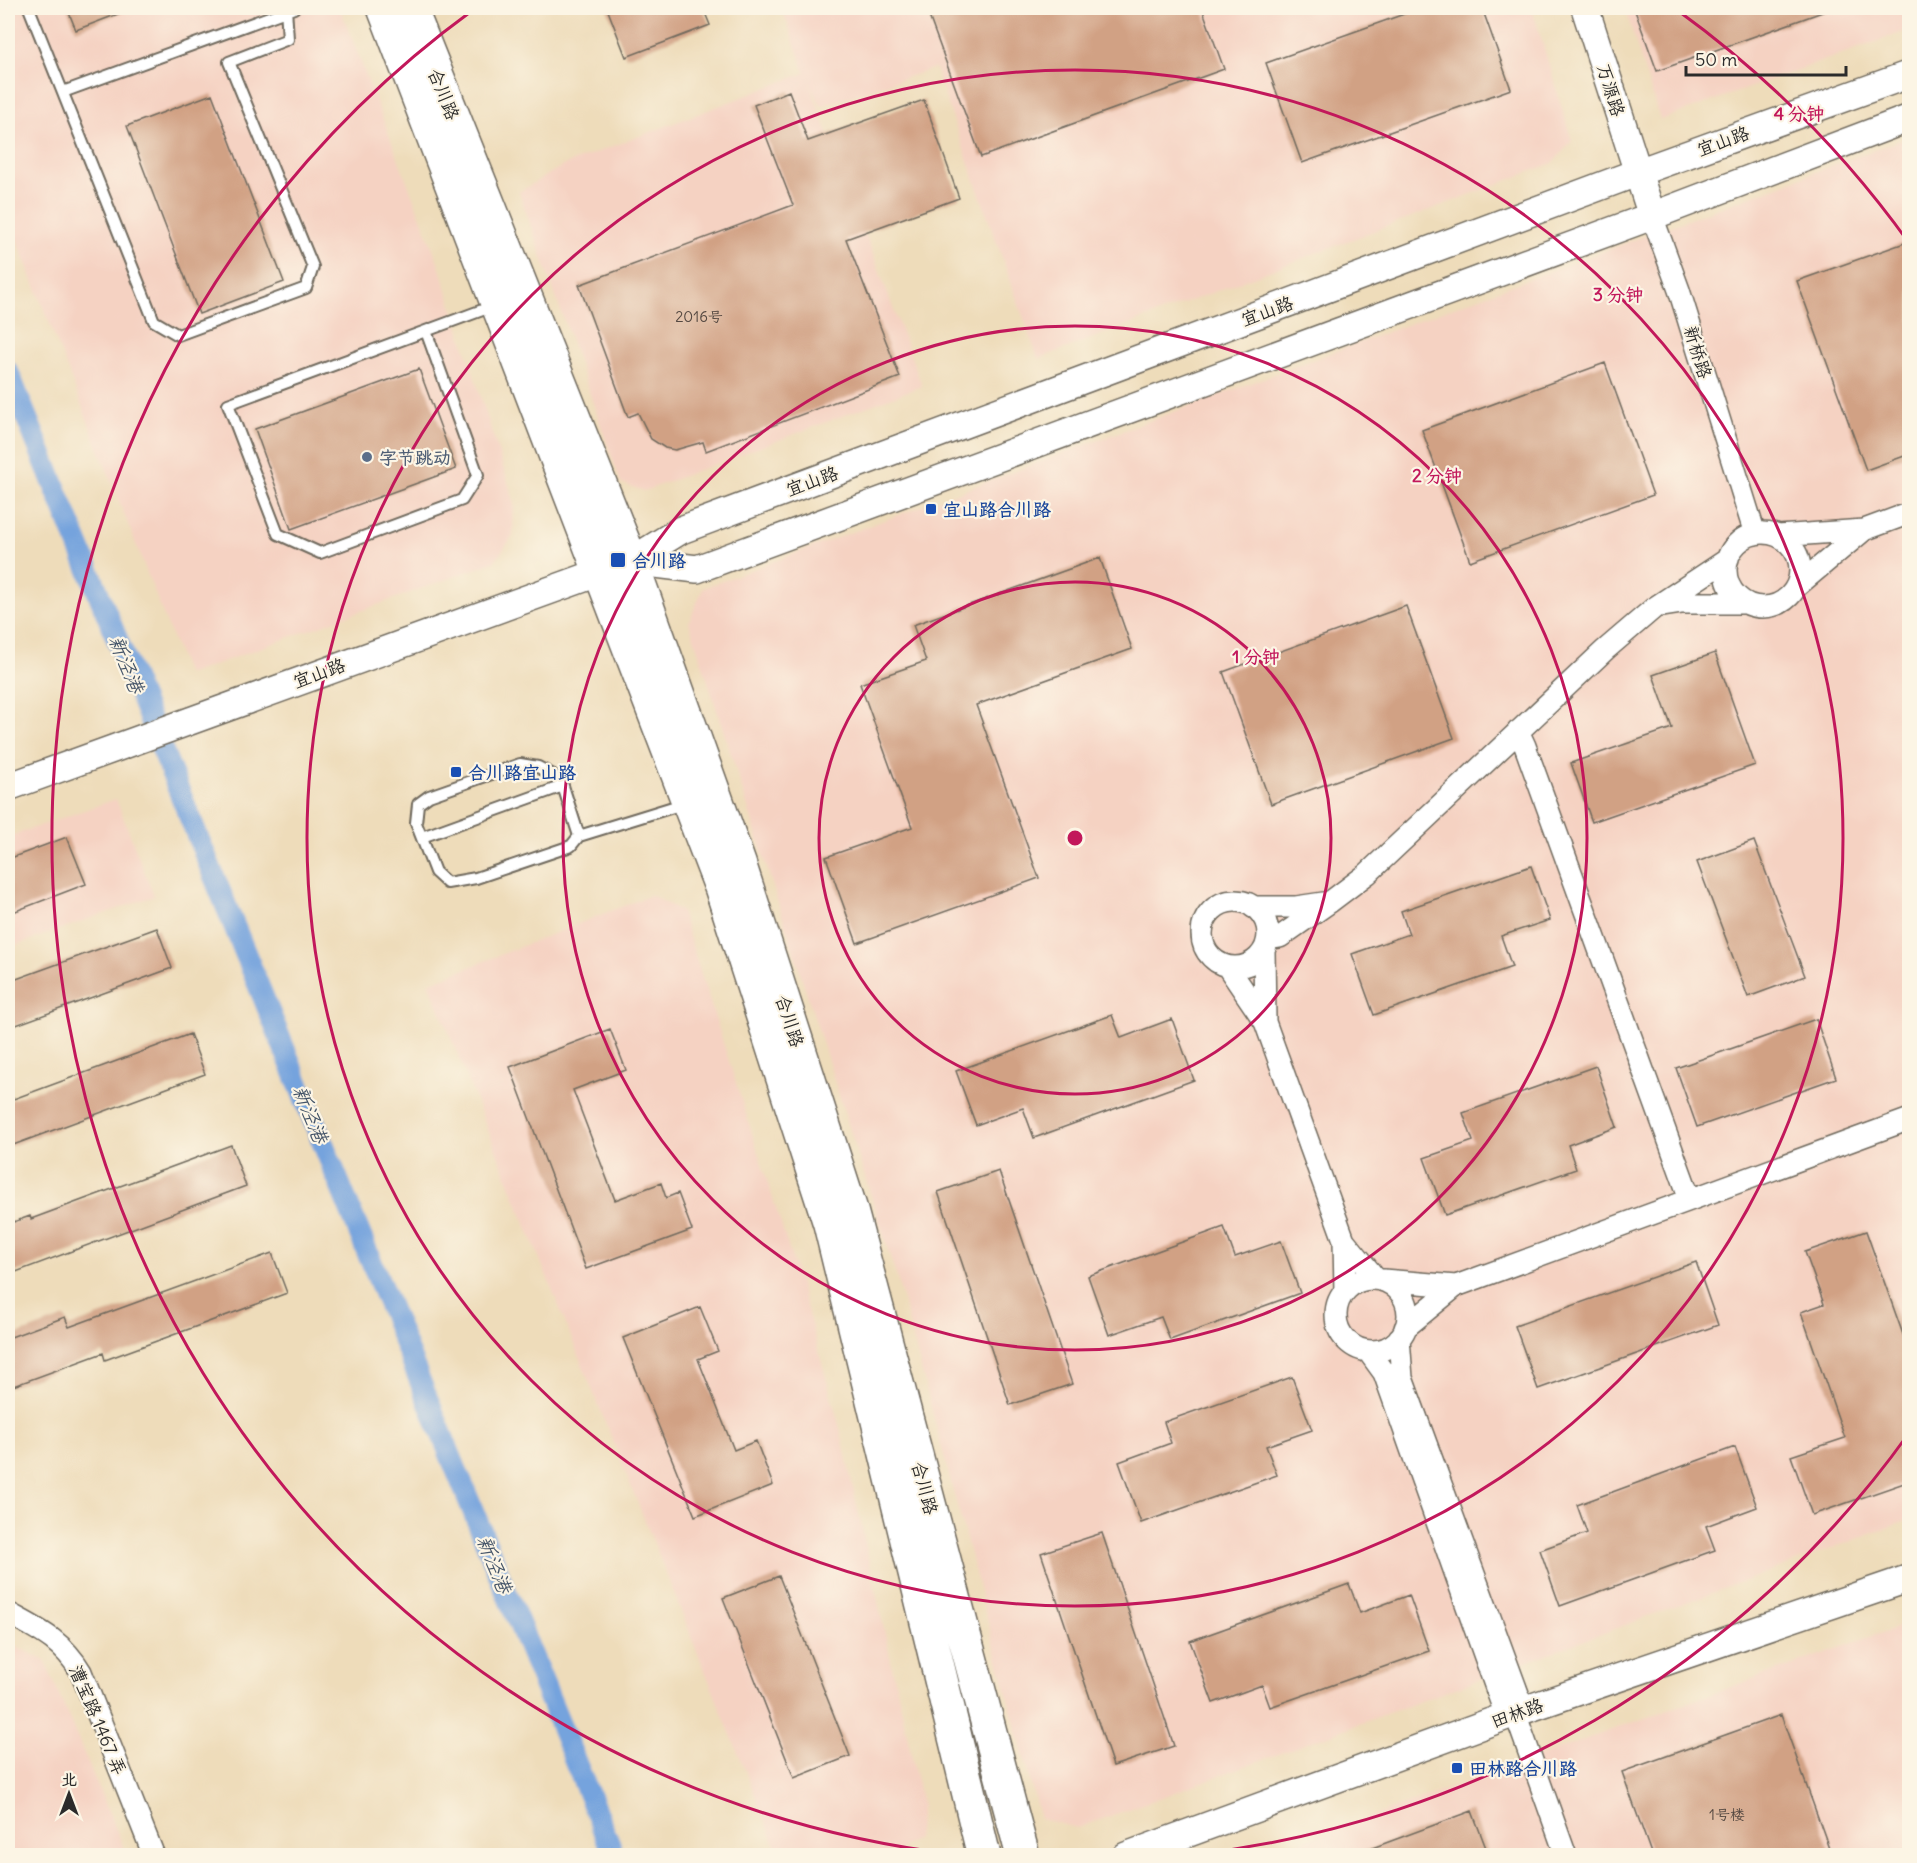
<svg xmlns="http://www.w3.org/2000/svg" width="1917" height="1863" font-family="Delius,'LXGW WenKai TC',sans-serif">
<style>
.built{fill:#f5d2c2}
.lines{fill:none;stroke-linecap:round;stroke-linejoin:round}
.canal{stroke:#74a3dd;stroke-width:22}
.building{fill:#d1a184}
.service-casing{stroke:#6f695d;stroke-width:14}
.minor-casing{stroke:#6f695d;stroke-width:24}
.tertiary-casing{stroke:#6f695d;stroke-width:30}
.primary-casing{stroke:#6f695d;stroke-width:36}
.service{stroke:#fff;stroke-width:10}
.minor{stroke:#fff;stroke-width:21}
.tertiary{stroke:#fff;stroke-width:27}
.primary{stroke:#fff;stroke-width:33}
.ring{fill:none;stroke:#c2185b;stroke-width:3}
.service-dot{fill:#5c6f8a;stroke:#fcf5e5;stroke-width:2}
.transit-dot{fill:#1a4fb4;stroke:#fcf5e5;stroke-width:2}
.labels{text-anchor:middle;dominant-baseline:central;stroke-width:4.5;stroke-linejoin:round;paint-order:stroke}
.number-label{font-size:15px;fill:#544841}
.street-label{font-size:18px;fill:#2b2b2b;stroke:#fcf5e5}
.service-label{font-size:18px;font-weight:bold;fill:#4e5e75;stroke:#fcf5e5;text-anchor:start}
.transit-label{font-size:18px;font-weight:bold;fill:#164399;stroke:#fcf5e5;text-anchor:start}
.water-label{font-size:20px;font-style:italic;fill:#455569;stroke:#fcf5e5}
.centre{fill:#c2185b;stroke:#fcf5e5;stroke-width:3}
.ring-label{font-size:18px;text-anchor:middle;font-weight:bold;fill:#c2185b;stroke:#fcf5e5;stroke-width:4.5;stroke-linejoin:round;paint-order:stroke}
</style>
<rect width="100%" height="100%" fill="#fcf5e5"/>
<filter id="ink" filterUnits="userSpaceOnUse"><feTurbulence type="fractalNoise" baseFrequency=".0167" numOctaves="2"/><feDisplacementMap in="SourceGraphic" scale="12" xChannelSelector="R" yChannelSelector="G"/><feConvolveMatrix kernelMatrix="1 2 1 2 8 2 1 2 1" color-interpolation-filters="sRGB"/></filter>
<filter id="wash" filterUnits="userSpaceOnUse"><feTurbulence type="fractalNoise" baseFrequency=".008" numOctaves="4" result="noise"/><feDisplacementMap in="SourceGraphic" scale="24" xChannelSelector="R" yChannelSelector="G"/><feGaussianBlur stdDeviation="1.35" result="paint"/><feColorMatrix in="noise" values="0 0 0 0 0 0 0 0 0 0 0 0 0 0 0 0 0 1.4 0 .05"/><feComposite in="paint" operator="in"/></filter>
<g filter="url(#wash)">
<rect width="100%" height="100%" fill="#eedcba"/>
<!-- built -->
<path class="built" d="M8,8h332l97,251 77,242 -1,35 -19,26 -307,113 -179,-458z
M782,8h750l40,133 -19,22 -515,196 -103,-291 -114,38 -12,-24 113,304 -278,105 -23,-8 -102,-291 45,-27 241,-92z
M1625,8h284v22l-249,90z
M1909,137v1383l-831,308 -38,-9 -143,-541 -208,-656 14,-34z
M116,799l38,97 -146,52v-111z
M651,895l30,16 117,366 42,151 82,375 -5,35 -25,17h-113l-350,-872z
M1909,1623v232h-644z
M8,1642l37,19 82,194h-119z"/>
<g class="lines">
<!-- canal -->
<path class="canal" d="M8,372l606,1484"/>
</g>
<g id="blocks">
<!-- building -->
<path class="building" d="M67,8h64v1l-55,21z
M607,8h96l7,17 -84,32z
M926,8h276l22,61 -243,88z
M1421,8h61l29,81 -209,74 -36,-100z
M1634,8h194v2l-171,61z
M789,91l19,50 116,-41 35,98 -113,41 54,138 -194,74 -3,-9 -28,8 -10,-2 -14,-9 -13,-26 -10,4 -49,-132 214,-80 -39,-100z
M212,94l72,188 -85,32 -72,-188z
M1910,241v213l-44,16 -69,-189z
M1605,363l48,132 -183,66 -48,-131z
M419,369l37,100 -165,60 -36,-100z
M1100,558l32,91 -156,56 63,173 -182,65 -31,-86 86,-30 -52,-143 66,-23 -13,-36z
M1406,606l48,132 -183,66 -48,-132z
M1715,653l40,112 -163,57 -21,-59 101,-35 -19,-53z
M67,837l19,47 -78,30v-55z
M1754,841l51,135 -57,21 -51,-135z
M1531,866l19,54 -49,16 11,31 -138,48 -22,-61 57,-20 -8,-23z
M157,928l15,40 -164,60v-46z
M1112,1015l9,23 51,-19 22,61 -160,58 -11,-30 -47,17 -20,-54z
M1816,1019l20,59 -139,49 -21,-59z
M610,1029l16,41 -53,20 42,110 46,-17 5,15 12,-5 14,37 -106,39 -76,-202z
M190,1034l15,40 -197,73v-46z
M1596,1066l21,61 -49,18 8,24 -131,46 -21,-57 49,-17 -10,-28z
M231,1145l15,41 -238,89v-51l22,-8 1,3z
M999,1171l73,213 -62,21 -72,-213z
M1224,1227l11,30 46,-16 19,52 -130,47 -9,-23 -52,18 -21,-59z
M1866,1231l44,123v127l-98,34 -21,-59 54,-18 -44,-126 23,-8 -19,-52z
M272,1253l15,40 -182,67 -2,-7 -95,35v-50l57,-21 4,10z
M1696,1262l22,63 -180,64 -23,-63z
M700,1307l18,44 -20,8 36,91 22,-9 17,44 -78,31 -72,-178z
M1292,1377l20,53 -46,16 11,29 -136,48 -22,-61 52,-19 -7,-21z
M1735,1447l22,60 -51,19 9,24 -155,56 -20,-56 47,-17 -10,-28z
M1102,1533l72,213 -61,20 -72,-213z
M779,1576l71,180 -56,22 -71,-180z
M1349,1584l11,29 49,-18 20,56 -159,56 -8,-22 -49,18 -23,-62z
M1781,1715l51,141h-180l-30,-84z
M1472,1811l17,45h-133v-2z"/>
</g>
</g>
<g filter="url(#ink)">
<use href="#blocks" fill-opacity="0" stroke="#6f695d" stroke-width="1.5"/>
<g class="lines">
<!-- service casing -->
<g class="service-casing">
<path id="service" d="M29,8l125,313 24,14 128,-47 7,-21 -84,-205 59,-23 -2,-31
M63,92l231,-84
M426,331l52,144 -16,25 -142,53 -42,-19 -50,-130 268,-99
M579,836l-16,-50 -10,-11 -15,-8 -18,-3 -91,32 -11,8 -2,19 19,49 12,11 29,-5 95,-32 8,-10 107,-33
M422,837l141,-51"/>
</g>
<!-- minor casing -->
<g class="minor-casing">
<path id="minor" d="M1652,216l27,74 76,244
M1864,530l46,-17
M1726 570a37 37 0 1 1 74 0a37 37 0 1 1-74 0Z
M1778,536l86,-6 -67,56
M1663,606l19,-3h64
M1518,731l7,15 165,453
M1202 934a33 33 0 1 1 66 0a33 33 0 1 1-66 0Z
M1330,902l37,-28 238,-224 49,-42 74,-49
M1253,907h43l34,-5 -50,35 -12,2
M1227,966l38,56 -1,-72
M1265,1022l79,218
M1336 1315a36 36 0 1 1 72 0a36 36 0 1 1-72 0Z
M1383,1280l73,6 -51,42
M1456,1286l454,-167
M1345,1291l-1,-51 32,39
M1399,1338l3,40 122,332
M1368,1351l16,22 122,343
M8,1613c31,17 54,27 73,59l73,184
M1515,1713l51,143"/>
</g>
<!-- tertiary casing -->
<g class="tertiary-casing">
<path id="tertiary" d="M1585,8l67,208
M631,561l66,8 955,-353 258,-98
M8,787l623,-226 50,-31 955,-357 274,-99
M1126,1856l389,-143 395,-135"/>
</g>
<!-- primary casing -->
<g class="primary-casing">
<path id="primary" d="M384,8l337,879 109,337 154,632
M410,8l221,553 108,302 111,344 173,649"/>
</g>
<!-- service -->
<use href="#service" class="service"/>
<!-- minor -->
<use href="#minor" class="minor"/>
<!-- tertiary -->
<use href="#tertiary" class="tertiary"/>
<!-- primary -->
<use href="#primary" class="primary"/>
</g>
</g>
<!-- distance rings -->
<g class="ring">
<circle cx="1075" cy="838" r="256"/>
<circle cx="1075" cy="838" r="512"/>
<circle cx="1075" cy="838" r="768"/>
<path d="M1909 1433A1024 1024 0 0 1 1191 1855M959 1855A1024 1024 0 0 1 473 10M1677 10A1024 1024 0 0 1 1909 243"/>
</g>
<!-- markers -->
<circle class="service-dot" cx="367" cy="457" r="6"/>
<g class="transit-dot">
<rect x="925" y="503" width="12" height="12" rx="3"/>
<rect x="610" y="552" width="16" height="16" rx="3"/>
<rect x="450" y="766" width="12" height="12" rx="3"/>
<rect x="1451" y="1762" width="12" height="12" rx="3"/>
</g>
<g class="labels">
<!-- number labels -->
<g class="number-label">
<text x="699" y="316">2016号</text>
<text x="1727" y="1814">1号楼</text>
</g>
<!-- street labels -->
<g class="street-label">
<text transform="translate(1611 90) rotate(73)">万源路</text>
<text transform="translate(444 94) rotate(68)">合川路</text>
<text transform="translate(1723 141) rotate(-20)">宜山路</text>
<text transform="translate(1267 311) rotate(-20)">宜山路</text>
<text transform="translate(1698 352) rotate(73)">新桥路</text>
<text transform="translate(812 481) rotate(-20)">宜山路</text>
<text transform="translate(319 673) rotate(-20)">宜山路</text>
<text transform="translate(790 1021) rotate(72)">合川路</text>
<text transform="translate(925 1488) rotate(75)">合川路</text>
<text transform="translate(1517 1713) rotate(-20)">田林路</text>
<text transform="translate(98 1720) rotate(67)">漕宝路 1467 弄</text>
</g>
<!-- service labels -->
<g class="service-label">
<text x="379" y="457">字节跳动</text>
</g>
<!-- transit labels -->
<g class="transit-label">
<text x="943" y="509">宜山路合川路</text>
<text x="632" y="560">合川路</text>
<text x="468" y="772">合川路宜山路</text>
<text x="1469" y="1768">田林路合川路</text>
</g>
<!-- water labels -->
<g class="water-label">
<text transform="translate(127 664) rotate(68)">新泾港</text>
<text transform="translate(311 1114) rotate(68)">新泾港</text>
<text transform="translate(495 1564) rotate(68)">新泾港</text>
</g>
</g>
<circle cx="1075" cy="838" r="9" class="centre"/>
<g class="ring-label">
<text x="1799" y="120">4 分钟</text>
<text x="1618" y="301">3 分钟</text>
<text x="1437" y="482">2 分钟</text>
<text x="1256" y="663">1 分钟</text>
</g>
<!-- margin -->
<rect width="1917" height="1863" fill="none" stroke="#fcf5e5" stroke-width="30"/>
<!-- north arrow -->
<g transform="translate(69 1794)" stroke="#fcf5e5" stroke-width="4.5" paint-order="stroke">
<path d="M0-4.5L10 22L0 15L-10 22Z" fill="#2b2b2b"/>
<text y="-9" font-size="16" font-weight="bold" text-anchor="middle" fill="#2b2b2b">北</text>
</g>
<!-- scale -->
<path d="M1686 66v9h160v-9" fill="none" stroke="#2b2b2b" stroke-width="3"/>
<text x="1695" y="66" font-size="18" fill="#2b2b2b" stroke="#fcf5e5" stroke-width="4.5" paint-order="stroke">50 m</text>
</svg>
